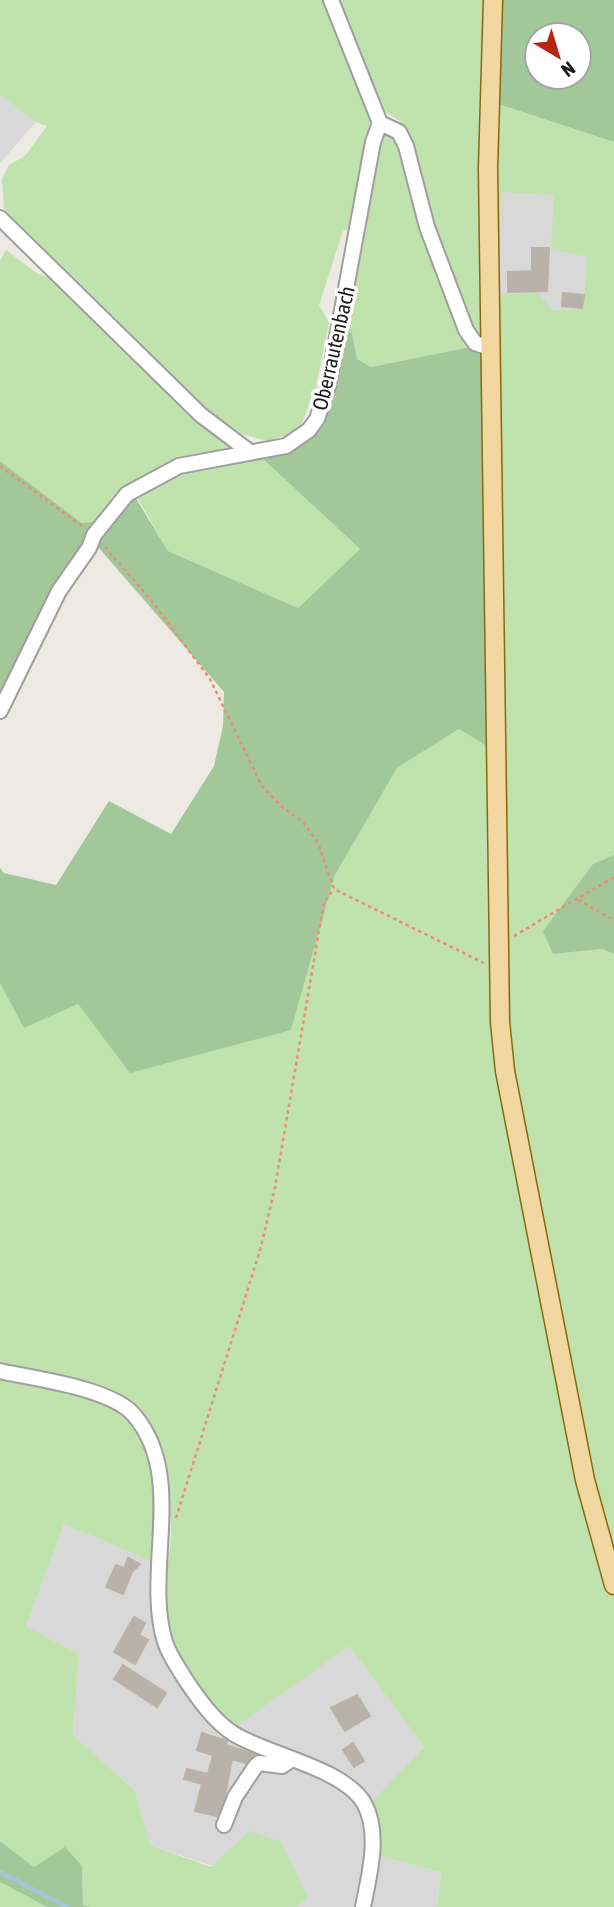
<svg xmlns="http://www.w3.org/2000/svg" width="614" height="1907" font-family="'Asap Condensed',sans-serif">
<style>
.residential{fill:#d9d8d8}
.grass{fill:#c0e2ac}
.forest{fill:#a2c89a;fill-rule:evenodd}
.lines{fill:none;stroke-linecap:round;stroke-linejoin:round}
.stream{stroke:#a6c6d6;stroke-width:4.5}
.building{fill:#b8b2ab;stroke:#bcb2a6;stroke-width:2}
.minor-casing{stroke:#9f9f9f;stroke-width:18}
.major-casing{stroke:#856b0d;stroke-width:21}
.path{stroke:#ec8d73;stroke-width:2.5;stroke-dasharray:3.5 3.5;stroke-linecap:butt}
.minor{stroke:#fff;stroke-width:14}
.major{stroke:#f2d8a0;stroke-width:18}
.labels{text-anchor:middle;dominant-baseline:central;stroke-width:7;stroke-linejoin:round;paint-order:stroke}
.street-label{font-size:21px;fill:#1b1b1b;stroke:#fff}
</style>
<rect width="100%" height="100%" fill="#eceae2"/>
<!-- residential -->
<path class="residential" d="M0,95l36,27 -36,41z
M501,191l53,4 33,62 -4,51 -30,3 -57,-13z
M64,1524l89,38 12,52 184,32 75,101 -60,64 7,43 70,18 -4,35h-140l11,-9 -158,-53 -15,-54 -62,-56 6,-81 -53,-28z"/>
<!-- grass -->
<path class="grass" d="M0,0h328l43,119 -18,108 -10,4 -24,74 10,17 -13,65 -14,36 -15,12 -20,6 -25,-7 -34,-24 -204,-201 -2,-30 7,-14 16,-9 22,-30 -11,-4 -36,-27z
M335,0h152l-4,334 -2,3 -6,-2 -29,-65 -42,-142 -4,-7 -18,-11z
M495,103l119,39v713l-21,9 -40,90 49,-5 12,5v953h-177l4,-35 -66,-17 -8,-48 57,-60 -75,-101 -114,81c-33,-29 -68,-70 -70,-117 -1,-25 4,-49 6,-74 1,-43 -14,-81 -28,-119l-143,-50v-385l78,22 213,26 44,-155 62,-107 62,-39 28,16 12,-153 -3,-294 10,-4h33l14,17 30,-3 4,-51 -36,-8 3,-54 -53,-3 -2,65 -4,4z
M386,133l10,4 74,210 -99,20 -14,-8 -5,-26 -9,-9 36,-186z
M6,250l32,24 21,6 175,166 -1,3 -104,38 -37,35 -10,1 -82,-62v-200z
M245,458h17l98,91 -62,59 -130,-57 -34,-59 33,-18z
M0,1375l119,32 25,32 10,33 4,38 -5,52 -89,-38 -38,102 53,28 -6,81 62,56 15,54 61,22 38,-36 32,11 27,56 -11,9h-207l-7,-2 -1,-39 -48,1 -34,-26z
M0,1882l47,25h-47z"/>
<!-- forest -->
<path class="forest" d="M500,0h114v142l-119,-39zM537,35h42v42h-42z
M343,324l9,9 5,26 14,8 99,-20 13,5 4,394 -28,-17 -62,39 -62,107 -44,155 -161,43 -52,-69 -54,24 -24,-45v-115l4,5 52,12 53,-84 62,33 43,-68 9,-40 1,-34 -126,-145 -37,47 -61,123v-256l82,62 10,-1 37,-35 39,64 130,57 62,-59 -98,-91 24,-7 22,-13z
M614,855v99l-12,-5 -49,5 -10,-23 50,-67z
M0,1841l34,26 31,-20 17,19 1,39 7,2h-43l-47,-25z"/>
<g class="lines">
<!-- stream -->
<path class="stream" d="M0,1872l67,35"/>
</g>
<!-- building -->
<path class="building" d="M532,248h17l-2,43 -39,1v-20l24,-1z
M563,293l21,2 -2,13 -20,-2z
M128,1558l12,6 -8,8 -9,22 -17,-7 10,-22 8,3z
M134,1617l11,6 -6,12 9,5 -13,24 -21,-12z
M123,1665l43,28 -9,14 -43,-28z
M357,1695l13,21 -25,15 -14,-23z
M202,1733l25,8 -1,4 28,9 -8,9 -14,-4 -7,37 -8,20 -22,-5 7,-27 -18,-5 3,-10 21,5 5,-19 -16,-5z
M353,1743l11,18 -10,6 -11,-17z"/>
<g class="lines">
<!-- minor casing -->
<g class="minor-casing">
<path id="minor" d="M331,0l49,123
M380,123l19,9 7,14 21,81 39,103 9,13 15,5
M0,218l201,197 49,37
M0,711l59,-120 30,-43 5,-13 33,-41 52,-28 107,-20 23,-16 8,-11 11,-33 45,-244 7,-19
M0,1371c35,8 111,17 134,44 53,62 9,156 31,227 4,13 13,25 20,37 13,19 29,43 49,55 34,21 109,34 130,69 17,31 5,72 -1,104
M224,1825l11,-28 20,-30 4,-4 23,3 9,-6"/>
</g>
<!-- major casing -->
<g class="major-casing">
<path id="major" d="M493,0l-5,168 12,854 5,49 80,409 29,105"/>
</g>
<!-- path -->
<path class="path" d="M0,466l82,60
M105,547l46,53 59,79 52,107 20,21 20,14 16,22 16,46 150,74
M578,900l36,20
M514,936l100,-59
M176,1518l85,-271 14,-60 49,-285 10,-13"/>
<!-- minor -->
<use href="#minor" class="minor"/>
<!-- major -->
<use href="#major" class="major"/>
</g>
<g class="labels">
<!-- street labels -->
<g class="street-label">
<text transform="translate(333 348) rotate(-77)">Oberrautenbach</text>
</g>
</g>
<!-- north arrow -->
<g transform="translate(558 56) rotate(142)"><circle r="33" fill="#ffffff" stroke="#a4a4a4" stroke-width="2"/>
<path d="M0-5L12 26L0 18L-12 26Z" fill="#b52512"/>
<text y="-10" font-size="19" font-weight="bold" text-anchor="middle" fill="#1b1b1b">N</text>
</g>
</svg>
